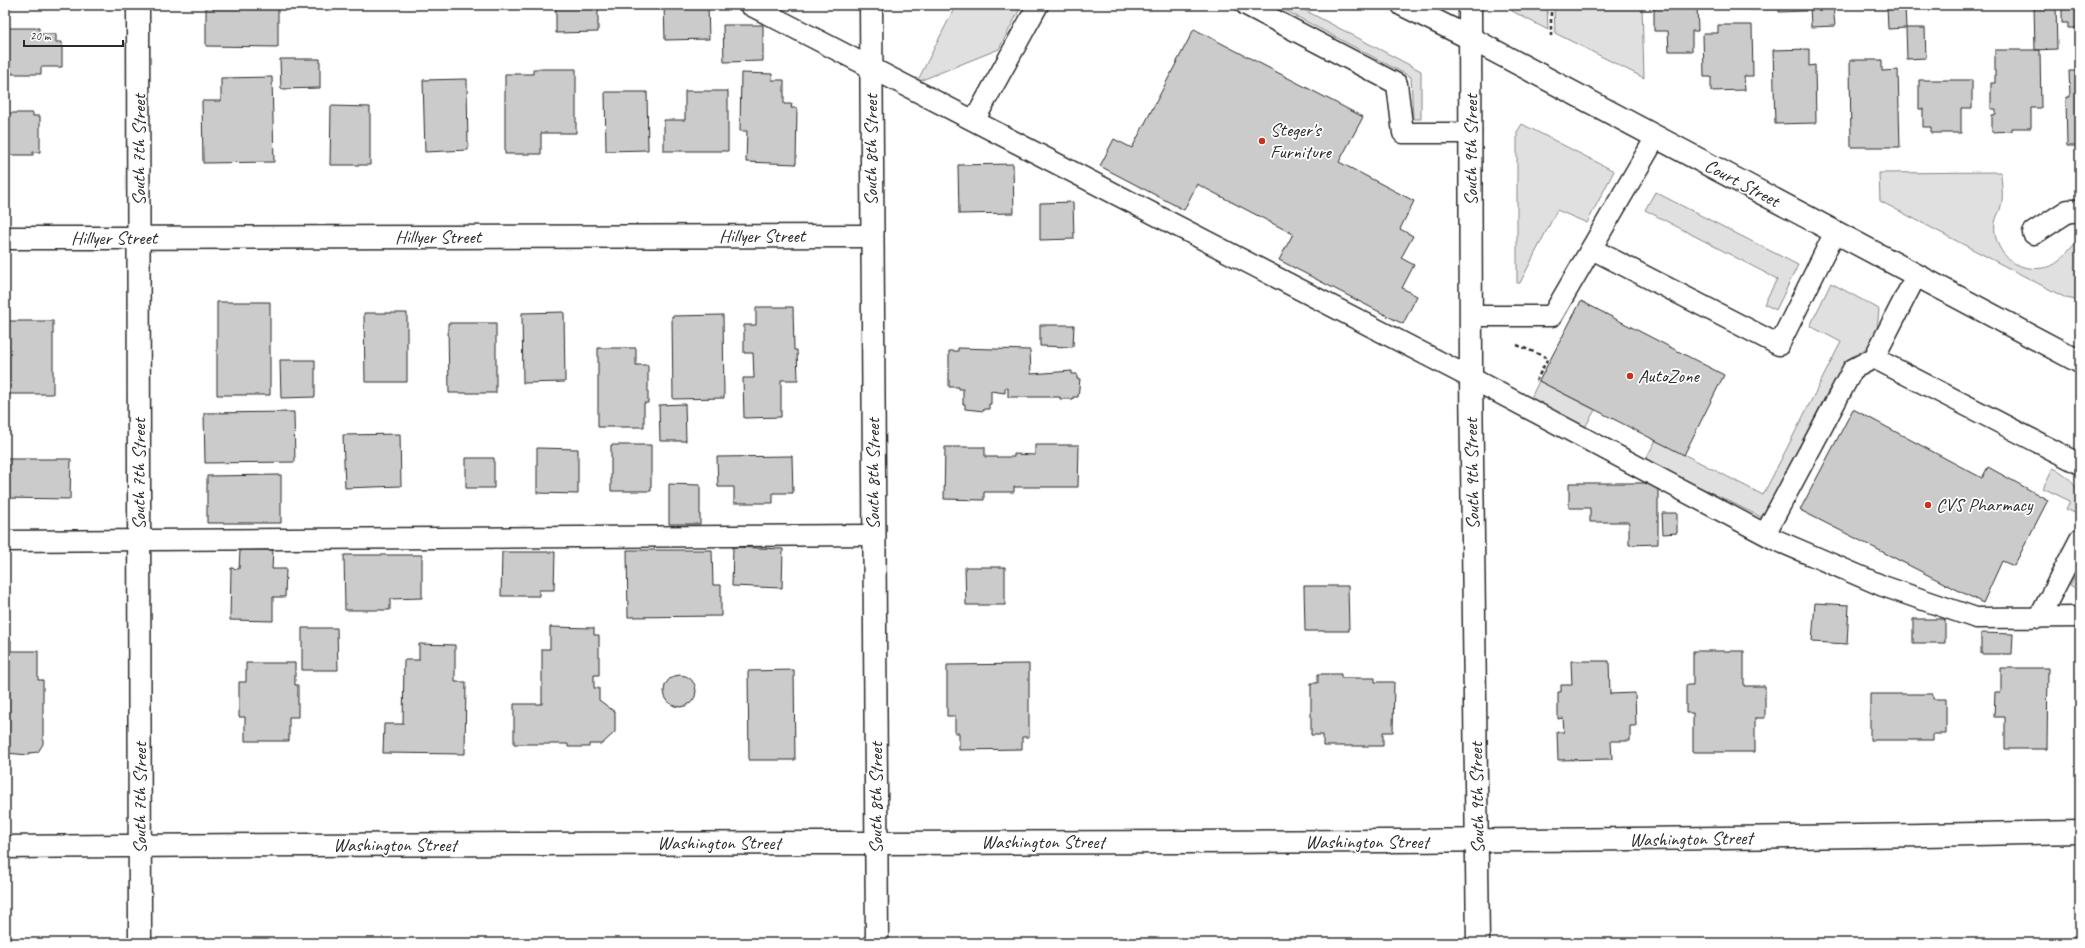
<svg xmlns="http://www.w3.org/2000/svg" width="2085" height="948" font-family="Caveat,sans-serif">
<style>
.green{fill:#e0e0e0;stroke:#868686}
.building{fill:#cbcbcb;stroke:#2b2b2b}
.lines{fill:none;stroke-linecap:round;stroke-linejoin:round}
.service-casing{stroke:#2b2b2b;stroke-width:23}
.minor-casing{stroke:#2b2b2b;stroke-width:25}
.tertiary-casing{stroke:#2b2b2b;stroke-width:25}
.primary-casing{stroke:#2b2b2b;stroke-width:25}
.path{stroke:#2b2b2b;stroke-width:2.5;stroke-dasharray:4 3;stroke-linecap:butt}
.service{stroke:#fff;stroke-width:20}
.minor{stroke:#fff;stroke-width:22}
.tertiary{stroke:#fff;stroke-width:22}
.primary{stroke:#fff;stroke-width:22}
.poi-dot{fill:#c8321e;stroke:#fff;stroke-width:1.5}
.labels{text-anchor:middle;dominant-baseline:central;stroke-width:3.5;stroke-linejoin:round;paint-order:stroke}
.poi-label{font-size:19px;fill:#2b2b2b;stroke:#fff;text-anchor:start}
.street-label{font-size:19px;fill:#2b2b2b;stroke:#fff}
</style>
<rect width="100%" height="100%" fill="#fff"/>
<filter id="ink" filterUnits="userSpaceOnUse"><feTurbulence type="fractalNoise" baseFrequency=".025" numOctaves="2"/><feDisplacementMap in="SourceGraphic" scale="8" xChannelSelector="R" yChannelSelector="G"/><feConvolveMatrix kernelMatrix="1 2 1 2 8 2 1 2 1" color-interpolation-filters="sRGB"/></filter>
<g filter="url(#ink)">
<!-- green -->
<path class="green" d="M956,5h66l-23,44 -82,33z
M1275,5h20l126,66v48h-8l-2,-42z
M1512,5h35l1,25 -36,-19z
M1554,5h88l2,73 -89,-45z
M1522,124l92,47 -27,52 -30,-13 -37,73h-3v-151z
M2001,172c0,10 3,24 0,34 -1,6 -5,10 -6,17 -2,16 6,33 21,41 9,5 25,6 35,2 12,-5 19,-19 29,-27v62l-14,-3 -186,-97 -1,-28z
M1655,192l143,73 -22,45 -12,-6 13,-25 -132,-69z
M1831,283l48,26 -2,21 -7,14 -20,19 -22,28 -65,127 -118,-58 11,-20 107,55 78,-153 -31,-16z
M1539,381l56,29 -11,19 -54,-29z
M2053,468c18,7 32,26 24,46l-11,-5 4,-8 -27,-13z
M2079,568l1,1v22l-10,-6z"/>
<!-- building -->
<path class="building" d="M206,5h72v42l-72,-1z
M556,5h42v27l-42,1z
M610,5h32v3z
M664,5h44l1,34 -44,1z
M1654,5h43l1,26h-6v20h-23l-1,-20h-14z
M1750,5h29v4l-29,1z
M1779,5h27v6l-27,1z
M1810,5h23l2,21 -24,1z
M1887,5h18l1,23 -18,1z
M2034,5h22l1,44 -22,1z
M2062,5h18v23h-12v-5h-6z
M723,25h40v36l-39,1z
M1718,25h34l1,51h-9l1,14 -34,1v-14h-7l-1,-44h15z
M5,28h34v6h17v8h6v25h-21v7h-29v-2h-7z
M1906,28h19l1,30 -19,1z
M1194,29l169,88 -24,45 75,39 -14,28 13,7 -12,22 13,7 -12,23 15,8 -14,28 -124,-64 14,-26 -96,-50 -13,26 -84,-44 14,-27 18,9z
M1809,49v17l6,-1 1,58 -41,1 -2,-74z
M1995,50h45l1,58h-10v20h-19v3l-20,1v-17h4v-6h-5v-26h4z
M280,59h40v29l-39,1z
M1850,60h32v11l16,-1 2,77h-49z
M533,69h43v64h-35v21h-36v-80h28z
M2069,71h11v75h-13l-1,-49h4z
M741,73l31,1v6h12v24h8l-1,4h6l-1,56 -50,-2 1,-31h-7z
M272,77l2,85 -71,1 -1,-62h19v-23z
M467,79l1,71 -43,2 -2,-72z
M1919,80h53v28h-11v25h-30v-6h-8v-18h-4z
M5,86v27h28v3h7v36h-7v3h-28z
M685,91h43v60h-64v-31h21z
M605,92h42l1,58 -42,1z
M331,106l39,1v58h-40z
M1013,164l1,49 -55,1 -1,-49z
M1073,202l1,37 -34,1v-37z
M1581,301l143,74 -40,80 -145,-74z
M217,302h53v93h-53z
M756,307h37l1,43h3l1,30h-17v37l-37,1 -1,-40h11l-1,-25h-9v-28h12z
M564,312l1,70 -42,1 -1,-70z
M364,313h43v69h-42z
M723,315l1,83 -51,1 -1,-83z
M5,321h48v73h-48z
M448,323h48v70h-47z
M1040,325h34l-1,22 -33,-1z
M598,348h38v17h12v38h-4v24h-46z
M958,348l72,2 1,24 41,-3v3h5v5h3l-2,18h-5v2h-13v-2h-52v-9h-3v5l-14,-2v13h-2v5h-5v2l-19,-2v-5h-2v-15h-4v-2h-10v-36h9z
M280,360h35v37l-34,1z
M685,404l1,37h-26l-1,-36z
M1853,409l129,69 6,-11 60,33 -34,66 -12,-5 -19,42 -183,-93z
M294,412l1,50 -90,1 -1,-50z
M400,434l1,52 -56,2 -2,-53z
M611,445h40v46h-40z
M1035,445h44l-1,42h-64v5h-30v8l-40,-1 1,-52h40v10h29v-3l21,1z
M537,448l41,1v45l-41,-1z
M792,456l1,37h-20v10h-39v-16h-16l-1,-30z
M466,458h28v30h-28z
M5,459h66l-1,40 -65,-1z
M281,475v48h-74v-47z
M1569,483h82l7,4v57l-29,1v-23h-39v-14h-21z
M669,484l31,1v39h-31z
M1662,513h15v20l-14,1z
M733,547l50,2 -1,39 -50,-2z
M240,550h33l-1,19h14l-1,28h-12v24l-43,-1 1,-52 8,1z
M627,550h85l1,35h8v31l-93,1z
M502,552h53l-1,38h-15v6h-38z
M344,555h78v43l-32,1v11h-45z
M965,567h40v38h-39z
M1304,586h44l1,45h-44z
M1815,603l34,2 -2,39 -35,-2z
M1913,619h32v24h-32z
M550,627l44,1v7h5v40h-5v13h5v12l16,12v20l-13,12h-13v3h-21v-3h-54v-40h28v-55h8z
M302,628h35l1,42h-36z
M1981,633l32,1 -1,20h-31z
M5,640h6v11h27v29h5v64l-5,8 -9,1v2l-24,-2z
M419,644l36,1v37h11l-1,72 -82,-1 1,-29h19l1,-64h15z
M1693,651h51v35h21v32h-10v34h-62v-39h-7v-28h7z
M1571,661h38l1,33 25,-1 1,33h-6v15h-19l1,18 -54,1 -1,-28h7l-1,-14 -5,1v-27h3v-7h11z
M246,663h49v22h3v32h-9v24h-44v-24h-6v-35h7z
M1029,664v73h-7v12l-63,1v-17h-4v-17h-8v-51z
M2001,668h47l-1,81h-42v-32h-11l1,-25h6z
M794,670l1,90h-46l-1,-89z
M1318,674h23v4h34v4h19l-1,50h-10v14h-60v-11h-12v-52h7z
M664 691a16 16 0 1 1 32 0a16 16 0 1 1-32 0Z
M1870,694h63v5h13v35h-13v6h-63z"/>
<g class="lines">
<!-- service casing -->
<g class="service-casing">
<path id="service" d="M750,5l721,373 305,162 107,46 93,32 104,-1
M1246,5l151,79 6,49h68
M974,121l64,-116
M1592,249l187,96 56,-113
M1916,276l-42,82 206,106
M1471,316h81l104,-179
M1765,534l88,-165 21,-11
M5,541l869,-6
M2039,618l41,-79"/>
</g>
<!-- minor casing -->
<g class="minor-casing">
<path id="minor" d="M138,5l2,938
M1470,5l1,373 7,565
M2034,233l34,-22h12
M5,238l866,-2"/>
</g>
<!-- tertiary casing -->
<g class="tertiary-casing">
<path id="tertiary" d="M871,5l6,938
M5,847c692,-7 1383,0 2075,-15"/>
</g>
<!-- primary casing -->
<g class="primary-casing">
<path id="primary" d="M1403,5l67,33 610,324"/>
</g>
<!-- path -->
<path class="path" d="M1551,5v31
M1517,345l31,13 -12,23"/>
<!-- service -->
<use href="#service" class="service"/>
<!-- minor -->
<use href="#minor" class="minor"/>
<!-- tertiary -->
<use href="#tertiary" class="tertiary"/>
<!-- primary -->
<use href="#primary" class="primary"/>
</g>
</g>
<!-- markers -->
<g class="poi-dot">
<circle cx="1262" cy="141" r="4"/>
<circle cx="1630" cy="376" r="4"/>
<circle cx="1928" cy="505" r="4"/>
</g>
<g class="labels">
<!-- poi labels -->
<g class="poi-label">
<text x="1270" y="130">Steger's<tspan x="1270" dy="22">Furniture</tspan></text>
<text x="1638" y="376">AutoZone</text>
<text x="1936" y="505">CVS Pharmacy</text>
</g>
<!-- street labels -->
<g class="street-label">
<text transform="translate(139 150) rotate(-90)">South 7th Street</text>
<text transform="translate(871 150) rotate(-90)">South 8th Street</text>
<text transform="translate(1471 150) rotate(-90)">South 9th Street</text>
<text transform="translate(1742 183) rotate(28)">Court Street</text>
<text x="762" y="236">Hillyer Street</text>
<text x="438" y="237">Hillyer Street</text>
<text x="114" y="238">Hillyer Street</text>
<text transform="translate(139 474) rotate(-90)">South 7th Street</text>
<text transform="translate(873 474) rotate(-90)">South 8th Street</text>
<text transform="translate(1472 474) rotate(-91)">South 9th Street</text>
<text transform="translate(140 798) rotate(-90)">South 7th Street</text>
<text transform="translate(876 798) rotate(-90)">South 8th Street</text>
<text transform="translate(1477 798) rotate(-91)">South 9th Street</text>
<text transform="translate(1691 839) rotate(-1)">Washington Street</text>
<text x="1043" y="842">Washington Street</text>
<text x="1367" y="842">Washington Street</text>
<text x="719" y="843">Washington Street</text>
<text x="395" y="845">Washington Street</text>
</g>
</g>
<!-- margin -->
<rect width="2085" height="948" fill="none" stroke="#fff" stroke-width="20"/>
<rect x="10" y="10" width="2065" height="928" fill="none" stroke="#2b2b2b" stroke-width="1.5" filter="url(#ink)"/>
<!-- scale -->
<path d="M24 40v6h99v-6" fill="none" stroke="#2b2b2b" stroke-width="2"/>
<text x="30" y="40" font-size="12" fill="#2b2b2b" stroke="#ffffff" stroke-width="3" paint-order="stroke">20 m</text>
</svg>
